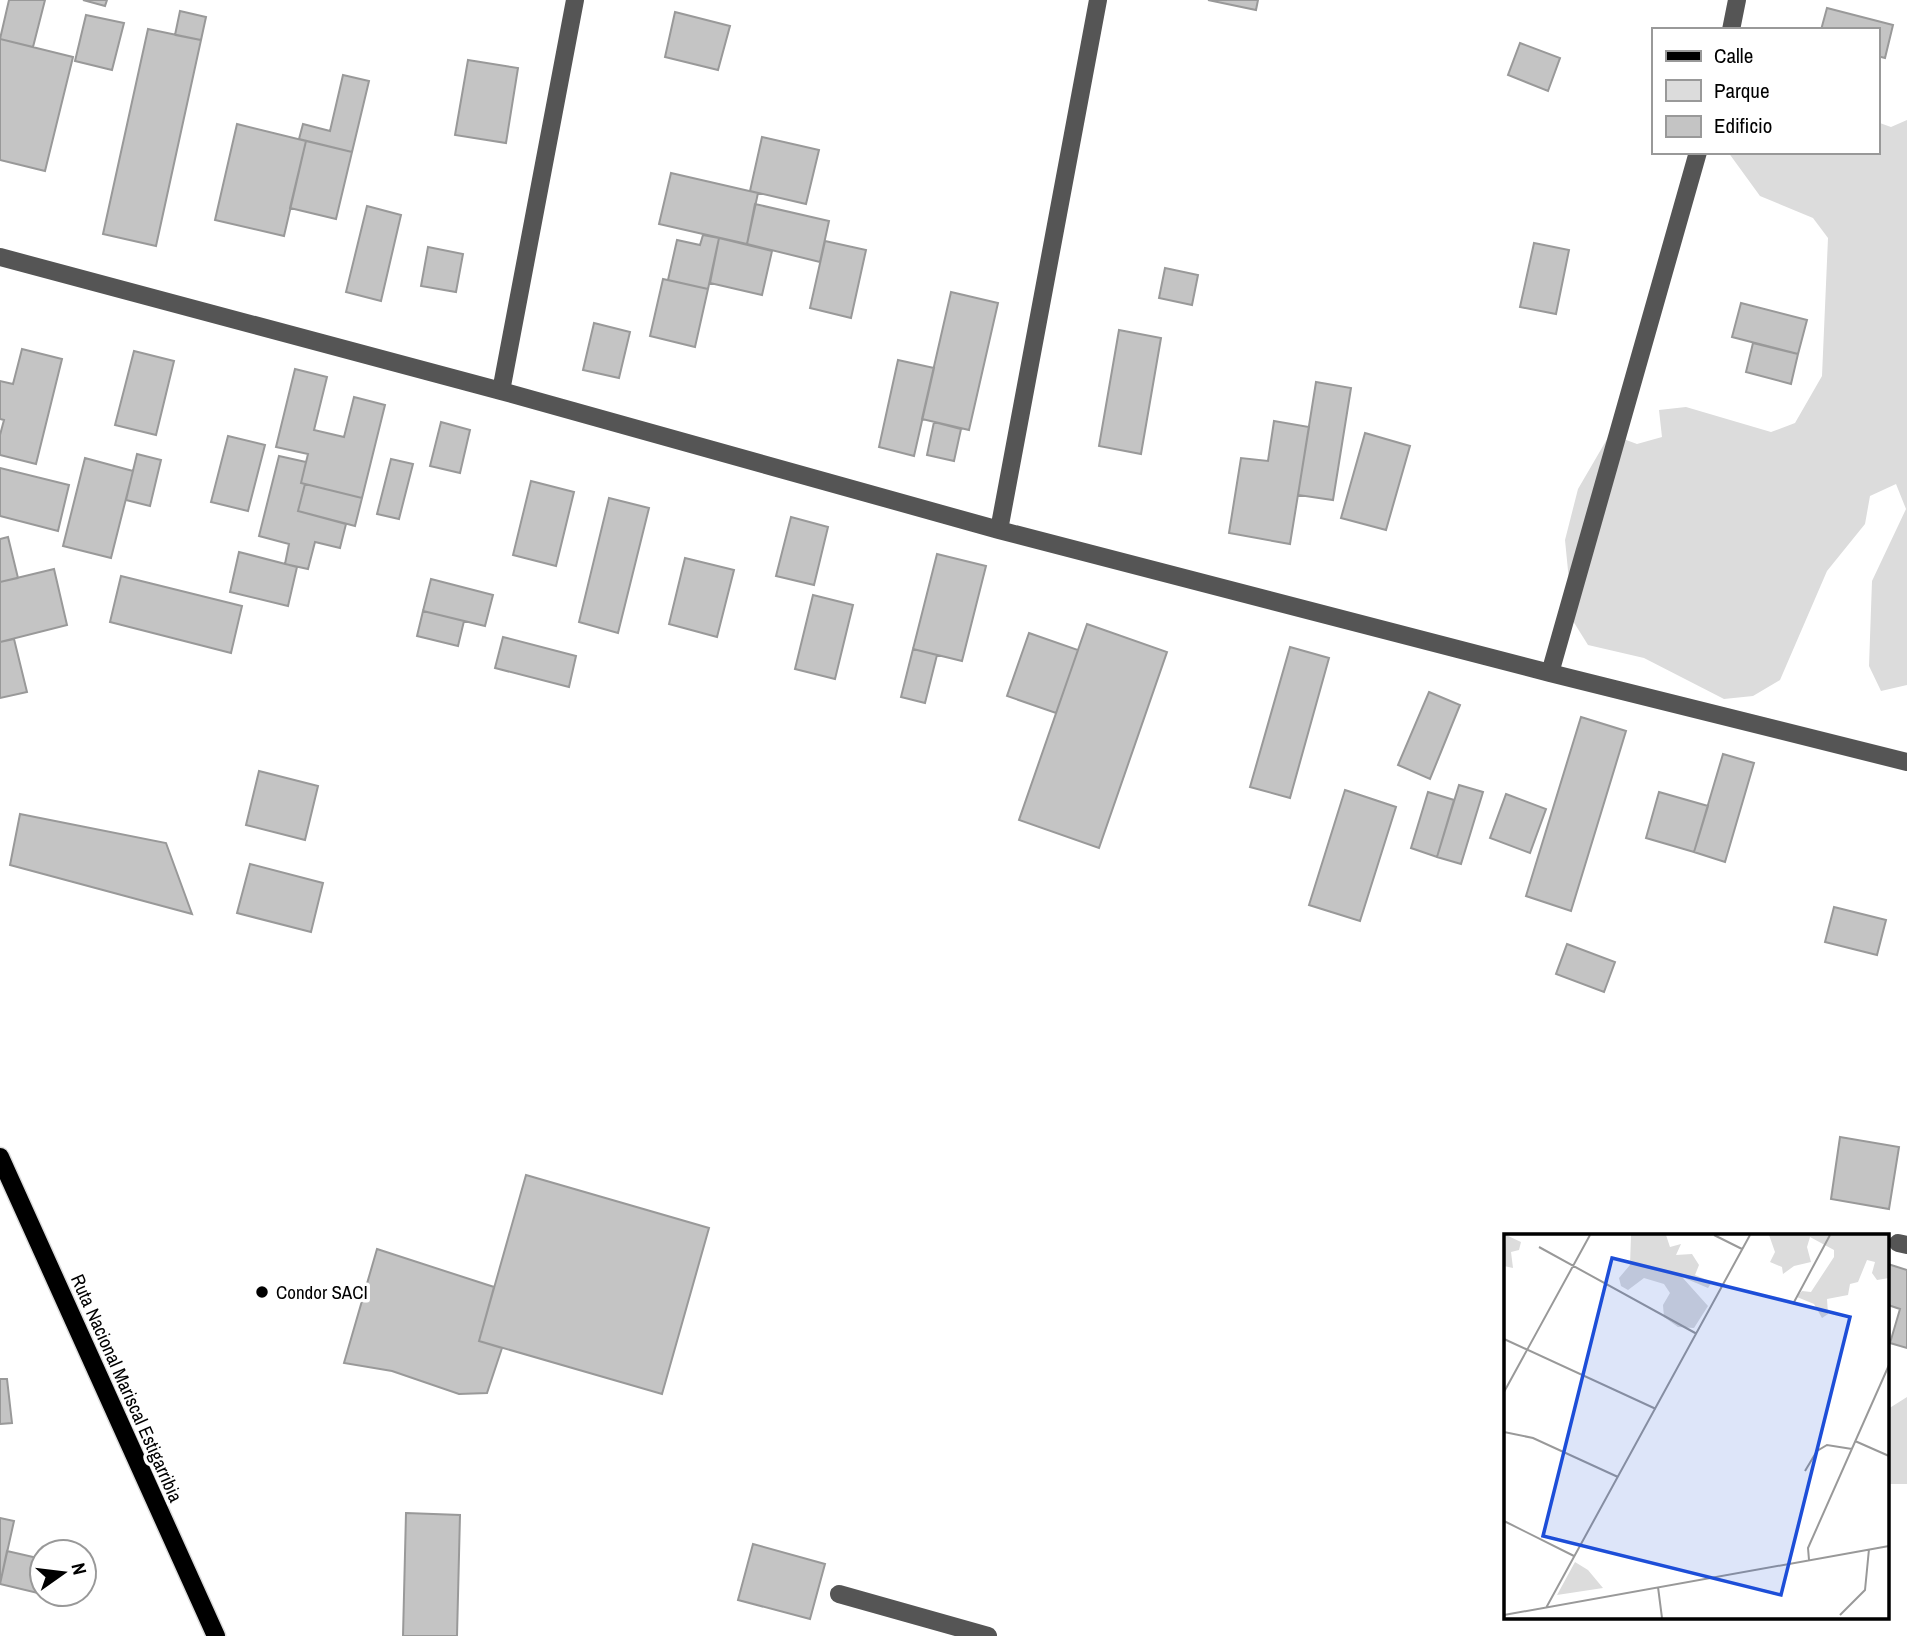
<svg xmlns="http://www.w3.org/2000/svg" width="1907" height="1636" font-family="'Archivo Narrow',sans-serif">
<style>
.green{fill:#dcdcdc}
.building{fill:#c4c4c4;stroke:#999;stroke-width:2}
.lines{fill:none;stroke-linecap:round;stroke-linejoin:round}
.major-casing{stroke:#dbdbdb;stroke-width:21}
.minor{stroke:#555;stroke-width:18}
.major{stroke:#000;stroke-width:18}
.poi-dot{fill:#000;stroke:#fff;stroke-width:2.5}
.labels{text-anchor:middle;dominant-baseline:central;stroke-width:7;stroke-linejoin:round;paint-order:stroke}
.poi-label{font-size:19px;fill:#000;stroke:#fff;text-anchor:start}
.street-label{font-size:19px;fill:#000;stroke:#fff}
.inset-road{fill:none;stroke:#999;stroke-width:2}
.view{fill:#1d4ed8;fill-opacity:0.15;stroke:#1d4ed8;stroke-width:3.5}
.inset-edge{fill:none;stroke:#000;stroke-width:3.5}
</style>
<rect width="100%" height="100%" fill="#fff"/>
<!-- green -->
<path class="green" d="M1907,120v565l-26,6 -12,-25 3,-85 34,-72 -10,-25 -26,12 -5,28 -38,47 -47,109 -27,16 -29,3 -80,-41 -56,-13 -15,-24 -8,-81 13,-51 32,-55 27,10 25,-7 -3,-27 27,-3 85,25 24,-9 27,-47 6,-138 -15,-20 -53,-22 -32,-44h149v-30l14,5z
M1907,1397v87h-19v-75z"/>
<!-- building -->
<path class="building" d="M9,0h36l-12,47 -33,-8z
M83,0h24l-2,6z
M1208,0h50l-2,10z
M1827,8l66,17 -8,33 -8,-2v-26h-56z
M180,11l26,6 -5,23 -26,-5z
M675,12l55,14 -12,44 -53,-13z
M86,15l38,8 -12,47 -37,-9z
M148,29l53,11 -45,206 -53,-12z
M0,39l73,18 -28,114 -45,-11z
M1520,43l40,15 -12,33 -40,-16z
M468,60l50,8 -12,75 -51,-8z
M343,75l26,6 -17,71 -53,-13 4,-15 27,7z
M237,124l69,17 -22,95 -69,-16z
M762,137l57,13 -13,54 -56,-13z
M306,141l46,11 -16,67 -46,-11z
M671,173l87,20 -11,51 -88,-20z
M755,204l74,17 -9,41 -73,-18z
M367,206l34,9 -20,86 -35,-9z
M703,235l16,3 -11,51 -40,-9 9,-40 23,5z
M719,238l53,13 -10,44 -52,-12z
M825,241l41,9 -15,68 -41,-10z
M1534,243l35,7 -13,64 -36,-7z
M428,247l35,7 -7,38 -35,-6z
M1165,268l33,7 -6,30 -33,-7z
M663,279l45,10 -13,58 -45,-11z
M951,292l47,11 -29,127 -47,-11z
M1741,303l66,17 -9,34 -66,-17z
M594,323l36,9 -11,46 -36,-8z
M1119,330l42,8 -20,116 -42,-8z
M1753,343l45,11 -7,30 -45,-12z
M22,349l40,10 -26,105 -36,-9v-20l4,-15 -4,-1v-38l13,3z
M134,351l40,10 -18,74 -41,-10z
M898,360l36,8 -20,88 -35,-9z
M295,369l32,8 -13,53 30,7 10,-40 31,8 -23,93 -61,-15 7,-29 -32,-7z
M1316,382l35,6 -18,112 -35,-5z
M1274,421l35,6 -19,117 -61,-11 12,-75 27,3z
M441,422l29,8 -10,43 -30,-7z
M934,422l27,7 -7,32 -27,-6z
M1365,433l45,13 -24,84 -45,-12z
M228,436l37,9 -17,66 -37,-9z
M137,454l24,6 -11,46 -24,-6z
M279,456l27,6 -5,21 4,1 -7,27 48,13 -6,24 -25,-6 -7,27 -23,-5 4,-20 -30,-8z
M85,458l48,13 -22,87 -48,-12z
M391,459l22,5 -14,55 -22,-5z
M0,468l69,17 -11,46 -58,-15z
M531,481l43,11 -18,74 -43,-11z
M305,484l57,14 -7,28 -57,-15z
M609,498l40,10 -31,125 -39,-11z
M791,517l37,10 -14,58 -38,-9z
M8,537l10,41 -18,4v-43z
M239,552l58,15 -9,39 -58,-14z
M937,554l49,12 -24,95 -49,-12z
M685,558l49,12 -17,67 -48,-13z
M54,569l13,56 -67,17v-60z
M121,576l121,30 -11,47 -121,-31z
M431,579l62,16 -8,31 -62,-15z
M813,595l40,10 -18,74 -40,-10z
M423,611l41,10 -6,25 -41,-10z
M1087,624l80,28 -68,196 -80,-28z
M1029,633l49,17 -22,63 -49,-17z
M503,637l73,19 -7,31 -74,-19z
M14,639l13,53 -27,6v-56z
M1290,647l39,11 -39,140 -40,-11z
M913,649l24,6 -12,48 -24,-6z
M1429,692l31,13 -30,74 -32,-14z
M1581,717l45,14 -55,180 -45,-15z
M1723,754l31,9 -29,99 -31,-10z
M259,771l59,15 -13,54 -59,-15z
M1459,785l24,7 -22,72 -24,-7z
M1345,790l51,17 -36,114 -51,-16z
M1428,792l26,8 -17,57 -26,-9z
M1659,792l49,14 -14,46 -48,-14z
M1506,794l40,15 -16,44 -40,-15z
M20,814l146,29 26,71 -182,-49z
M250,864l73,19 -12,49 -74,-19z
M1834,907l52,13 -9,35 -52,-13z
M1567,944l48,18 -11,30 -48,-18z
M1840,1137l59,10 -10,62 -58,-10z
M526,1175l183,53 -47,166 -183,-53z
M377,1249l117,38 -15,54 23,7 -15,45 -28,1 -67,-23 -48,-8z
M1888,1264l19,6v78l-17,-5 10,-34 -12,-4z
M0,1379h7l5,44 -12,1z
M406,1513l54,2 -3,121h-54z
M0,1518l14,3 -14,63z
M753,1544l72,20 -15,55 -72,-19z
M7,1551l35,8v35l-42,-10z"/>
<g class="lines">
<!-- major casing -->
<g class="major-casing">
<path id="major" d="M0,1157l216,479"/>
</g>
<!-- minor -->
<path class="minor" d="M1731,30l6,-30
M0,257l501,134 498,139 551,143 357,89
M501,391l74,-391
M999,530l99,-530
M1550,673l148,-521
M1898,1243l9,2
M839,1594l149,42"/>
<!-- major -->
<use href="#major" class="major"/>
</g>
<!-- markers -->
<circle class="poi-dot" cx="262" cy="1292" r="7"/>
<g class="labels">
<!-- poi labels -->
<g class="poi-label">
<text x="276" y="1292">Condor SACI</text>
</g>
<!-- street labels -->
<g class="street-label">
<text transform="translate(127 1388) rotate(66)">Ruta Nacional Mariscal Estigarribia</text>
</g>
</g>
<!-- overview -->
<g transform="translate(1504 1234)">
<rect width="385" height="385" fill="#fff"/>
<path d="M2,1l15,7 -2,8 -8,2 2,16 -9,-2zM127,1h35l4,12 11,-3 -5,11 16,-1 7,11 -4,10 17,7 -4,6 -26,-11 26,29 -14,22 -16,-1 -14,-10 -1,-12 7,-12 -6,-9 -20,-6 -16,12 -7,-4 -2,-8 11,-13zM265,1h120v43l-12,2 -5,-7 3,-11 -8,-2 -9,22 -8,2 -2,11 -21,4 1,15 -6,4 -8,-14 -17,-7 5,-6 9,1 23,-35v-7l-24,-13 -3,10 4,15 -17,4 -11,8 -1,-7 -12,-5 5,-10zM71,328l13,8 15,18 -46,7z" fill="#dcdcdc"/>
<path class="inset-road" d="M210,1l28,14M35,13l158,87M289,70l37,-69M0,105l152,70M0,158l86,-157M0,198l29,6 85,39M351,207l34,15M301,237l12,-20 10,-6 25,4M0,287l70,35M305,326l-1,-12 81,-183M154,353l4,31M42,374l204,-373M0,381l385,-69M336,381l25,-25 4,-41"/>
<path class="view" d="M108,24l238,59 -69,278 -238,-59z"/>
<rect width="385" height="385" class="inset-edge"/>
</g>
<!-- legend -->
<rect x="1652" y="28" width="228" height="126" fill="#ffffff" stroke="#999999" stroke-width="2"/>
<rect x="1666" y="51" width="35" height="10" fill="#000000" stroke="#999999" stroke-width="2"/>
<text x="1714" y="63" font-size="21" fill="#000000">Calle</text>
<rect x="1666" y="80" width="35" height="21" fill="#dcdcdc" stroke="#999999" stroke-width="2"/>
<text x="1714" y="98" font-size="21" fill="#000000">Parque</text>
<rect x="1666" y="116" width="35" height="21" fill="#c4c4c4" stroke="#999999" stroke-width="2"/>
<text x="1714" y="133" font-size="21" fill="#000000">Edificio</text>
<!-- north arrow -->
<g transform="translate(63 1573) rotate(76)"><circle r="33" fill="#ffffff" stroke="#999999" stroke-width="2"/>
<path d="M0-5L12 26L0 18L-12 26Z" fill="#000000"/>
<text y="-10" font-size="19" font-weight="bold" text-anchor="middle" fill="#000000">N</text>
</g>
</svg>
